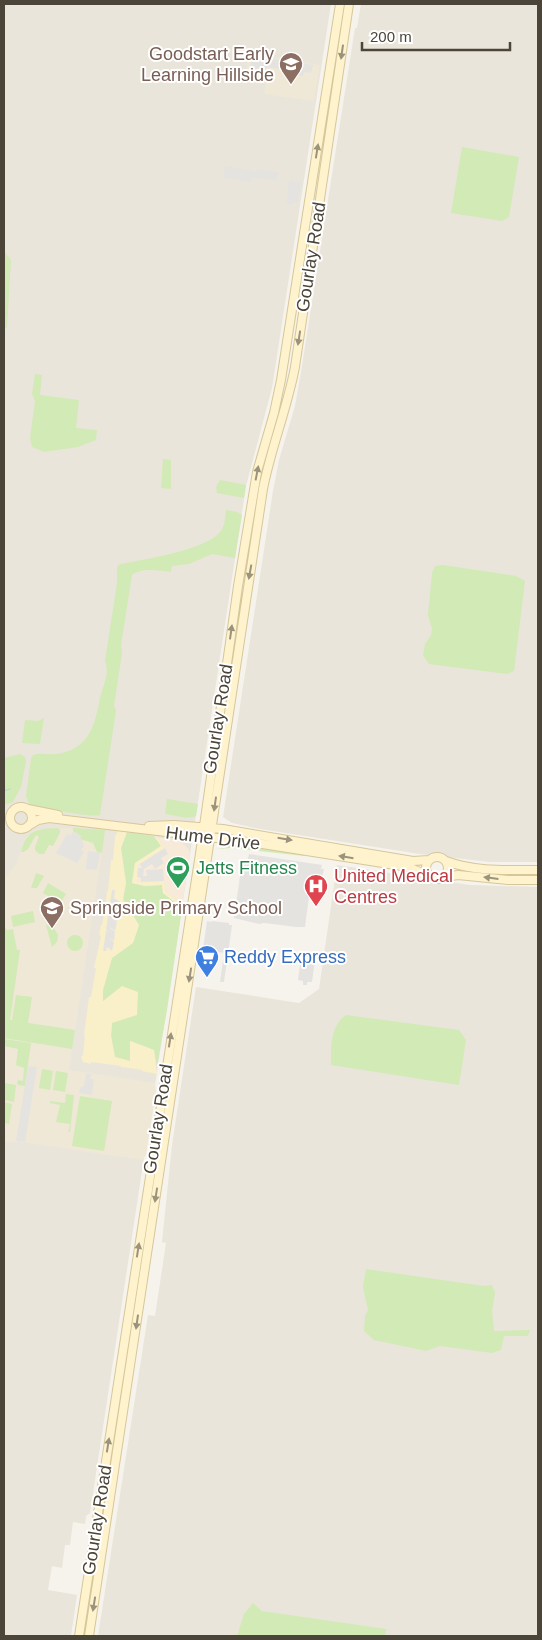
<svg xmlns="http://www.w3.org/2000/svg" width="542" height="1640" font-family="Helvetica,sans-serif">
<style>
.residential{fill:#eae5da}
.commercial{fill:#f7ead8}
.education{fill:#efe8d6}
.green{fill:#d2eab5}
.sand{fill:#f9efc9}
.parking{fill:#e5e3e0}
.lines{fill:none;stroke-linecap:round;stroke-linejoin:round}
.stream{stroke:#a9d4f2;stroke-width:1}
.secondary-casing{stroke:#d6c79b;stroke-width:10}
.secondary{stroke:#fff3cd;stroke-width:8}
.oneway{fill:#9c937c}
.labels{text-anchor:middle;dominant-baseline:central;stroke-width:4;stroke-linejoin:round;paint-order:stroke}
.education-label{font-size:18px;fill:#785e54;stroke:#fff;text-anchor:end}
.street-label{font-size:18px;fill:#4b4439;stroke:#fff}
.leisure-label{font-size:18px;fill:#27864d;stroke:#fff;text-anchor:start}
.health-label{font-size:18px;fill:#be3a42;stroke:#fff;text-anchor:start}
.shop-label{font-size:18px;fill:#366cbe;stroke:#fff;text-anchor:start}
</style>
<rect width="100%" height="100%" fill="#f6f3ec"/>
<!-- residential -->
<path class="residential" d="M4,4h327l-59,384 -26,98 -156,1027 -4,3 -1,8 -12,-2 -3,23h-5l-3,23 -10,-2 -4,24 29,5 -6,41h-67z
M361,4h177v858h-48l-70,-8 -160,-25 -28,-6 -9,-6 50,-326 6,-31 16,-54 6,-34 54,-344h2z
M337,865l133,20 68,2v749h-440l50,-321 7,1 11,-73 -4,-1 10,-97 24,-158 103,16 20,-14z"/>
<!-- commercial -->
<path class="commercial" d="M157,837l21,4 7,4 4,5 1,6 -8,48 -16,-12 -2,-11 -28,2 2,-18 27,-17z"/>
<!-- education -->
<path class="education" d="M249,54l71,11 -6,36 -50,-7 3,-18 -21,-3z
M74,828l31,2v2l-30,198 -65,-10 10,-70h-3l-10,-20 -3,-3v-47l12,-16 10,-27 12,-8z
M4,1038l68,11 -3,21 86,13 1,8 -10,64 -3,5 -121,-18h-18z"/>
<!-- green -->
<path class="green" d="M462,147l57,10 -10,60 -7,4 -51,-8z
M4,251l7,9 -4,68 -3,-1z
M35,374l7,1 -2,20 39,5 -3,28 21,2 -1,10 -18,7 -34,5 -12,-5 -2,-9 5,-37 -3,-7z
M163,459l8,1v29l-10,-1z
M220,480l26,5 -2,13 -27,-5 -1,-6z
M226,510l11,2 5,3 -7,43 -23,-4 -23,10 -17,2 -1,6c-12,-1 -28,-5 -39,3l-11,70 1,8 -8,53 2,5 -16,104c-6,3 -64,-7 -71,-11l-3,-8 5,-37 2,-4c8,-3 16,0 23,-1 33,-4 39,-29 44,-56 3,-14 10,-22 5,-37l12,-78v-16l3,-3c22,-4 86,-14 100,-32 5,-6 5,-14 6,-22z
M443,565l73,11 9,5 -11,90 -7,3 -78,-10 -6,-9 2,-11 6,-9 1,-6 -4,-14 4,-42 3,-7z
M44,718l-4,26 -18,-1 3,-23 13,1z
M20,754l5,3 1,4 -5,26 -8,15 -9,3v-47z
M167,799l31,5 -2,12c-9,4 -22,-1 -31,-2z
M58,828l2,2v3l-7,13 -4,-1 -5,9h-5l-4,-4v-3l4,-10 -3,-2 -8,14 -4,3h-3c6,-23 16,-23 37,-24z
M73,828l32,2 -3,23 -5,-1 -4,-9 -13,-4 1,-3 -8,-5z
M127,832l27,4 7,10 -26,17 -3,20 13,3 17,-1 1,8 14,11 4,12 -14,94 -10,56 -3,-16 -23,-9 -1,20 -15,-4 -4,-21 1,-13 -9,-21v-12l9,-32 21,-15 6,-18 -16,-26 3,-16 -5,-35z
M279,842l26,4 -1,10 -72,-8 -15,1 10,-2 2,-3 20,3z
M36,873l8,3 -7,12h-6z
M48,883l18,11 -6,9 -17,-10z
M33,911l2,11 -22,5 -2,-11z
M46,925l7,2 5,8 -1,7 -5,5z
M4,927l3,3 6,-1 4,21h3l-10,70h2l4,-25 16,2 -4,26 47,7 -3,19 -68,-11z
M67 943a8 8 0 1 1 16 0a8 8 0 1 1-16 0Z
M346,1015l113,15 7,10 -7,45 -128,-20c0,-18 -1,-39 15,-50z
M4,1039l27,4 -6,43 -7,-1 -1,-2 1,-3 5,1 1,-13 -8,-3 2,-16 -14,-3z
M42,1069l11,2 -3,19 -11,-2z
M56,1071l12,2 -3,19 -12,-2z
M4,1083l12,2 -2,17 -10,-2z
M66,1094l8,1 -4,37h-2l2,-8 -14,-2 4,-17 -10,-2v-2l15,2z
M80,1096l32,5 -8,50 -32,-5z
M4,1102l8,2 -3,20 -5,-1z
M366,1269l118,17 8,-1 3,8 -3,18 2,20 36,-1 -2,6h-24l-3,14 -9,3 -52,-7 -14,5 -52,-11 -10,-9 1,-15 3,-6 -5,-23z
M253,1603l9,8 124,18 -1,7h-148l7,-22z"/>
<!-- sand -->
<path class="sand" d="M118,830l9,2 -6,16 5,35 -3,16 16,26 -6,18 -21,15 -9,32v11l19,-15 16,6 -1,23 -25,8 -1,13 4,21 15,4v-20l24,9 3,24 -15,-3v-1l-19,-3 -1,1 -1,-2 -30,-4v2l-8,-2 -2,-5 2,-2 2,-19 -1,-1 5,-38h2l5,-29h-2l7,-32 -2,-1 2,-10h1l2,-11h-2l2,-2 3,-19h-1l2,-2 3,-31h2l2,-23z
M154,836l3,1 8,11 -27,17 -1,17 27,-1 2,11 16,12h-5l-14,-11 -1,-8 -17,1 -13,-3 3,-20 26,-17z"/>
<!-- parking -->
<path class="parking" d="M252,56l61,9 -2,8 -7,-1 -1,4 -9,-1v-4l-27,-4 -1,3 -16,-2z
M226,166l30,5 1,-2 21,3 -2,9 -24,-4 -1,5 -27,-4 -1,-6z
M289,180l13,2 -4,21h-3l-6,2h-3z
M73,831l8,5 -1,3 2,1 2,6 -3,4 3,2 -7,11 -21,-10 11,-19 4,1z
M165,848l3,6 -7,4 3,5 -9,6 -3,-5 -8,5 -1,7h4l-1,-6 17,-1 1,12 -23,1v-4l-4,-1 1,-9h4l-2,-4z
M88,851l12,2 -3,17 -11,-1z
M249,854l73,11 -1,4h3l-2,9 -12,-2 -2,12 2,1 -5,38h-9l-32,-4 -5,1 -25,-6 8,-56h5z
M112,890h3l-1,8 6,4 -2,9 -5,-4v1l5,4 -1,9 -6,-3 6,4 -2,9 -5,-4v1l5,4 -1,9 -6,-4 6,5 -2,9 -5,-4 -1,4h-3l3,-20h3l-3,-1 3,-19 3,-1 -3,-1z
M207,921l4,1 1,-1 17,2v2h3l-8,57h-4l4,-29 -21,-4z
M301,958l14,2 -3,22h-5v3h-4v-4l-5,-1z
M28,1066l9,1 -12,75 -9,-1z
M86,1074h5l-1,5h4l-2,14 1,2 -14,-2 1,-5 4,-2z"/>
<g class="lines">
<!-- stream -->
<path class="stream" d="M4,791l6,-2"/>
<!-- secondary casing -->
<g class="secondary-casing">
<path id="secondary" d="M10 818a11 11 0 1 1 22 0a11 11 0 1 1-22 0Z
M28,809l30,6
M28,826l10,-6 11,-2 201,24 158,25 19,8
M149,826l25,-1 49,4 190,32 16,-1
M426 868a11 11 0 1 1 22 0a11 11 0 1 1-22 0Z
M446,861c29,11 62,9 92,9
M445,877l13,-2 50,5h30
M79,1636l122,-789 37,-261 19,-114 17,-59 7,-33 59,-376
M89,1636l174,-1147c8,-41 24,-80 32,-122l54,-363"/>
</g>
<!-- secondary -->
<use href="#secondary" class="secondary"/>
</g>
<!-- one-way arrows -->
<defs><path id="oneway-solid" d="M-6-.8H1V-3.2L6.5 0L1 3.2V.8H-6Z" transform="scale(1.25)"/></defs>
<g class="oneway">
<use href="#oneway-solid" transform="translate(342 52) rotate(98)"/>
<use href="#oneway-solid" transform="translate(317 151) rotate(-81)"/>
<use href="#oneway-solid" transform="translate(299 338) rotate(99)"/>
<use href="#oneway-solid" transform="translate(257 473) rotate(-79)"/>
<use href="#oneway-solid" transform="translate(250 572) rotate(100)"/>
<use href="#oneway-solid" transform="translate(231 632) rotate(-82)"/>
<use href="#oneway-solid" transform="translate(215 804) rotate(98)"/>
<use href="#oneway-solid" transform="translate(285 839) rotate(9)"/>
<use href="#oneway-solid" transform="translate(346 857) rotate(-171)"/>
<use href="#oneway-solid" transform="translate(491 878) rotate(-173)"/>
<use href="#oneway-solid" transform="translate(190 975) rotate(99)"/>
<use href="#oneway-solid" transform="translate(170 1040) rotate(-81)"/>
<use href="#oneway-solid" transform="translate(156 1195) rotate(99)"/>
<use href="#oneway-solid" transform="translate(138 1250) rotate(-81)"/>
<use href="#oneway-solid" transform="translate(137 1322) rotate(98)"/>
<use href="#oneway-solid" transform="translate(108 1445) rotate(-81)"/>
<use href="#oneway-solid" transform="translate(94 1604) rotate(99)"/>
</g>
<!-- icons -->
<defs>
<g id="school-pin" transform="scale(1.25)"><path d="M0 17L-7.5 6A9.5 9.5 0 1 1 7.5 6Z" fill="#8d6e63" stroke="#fff"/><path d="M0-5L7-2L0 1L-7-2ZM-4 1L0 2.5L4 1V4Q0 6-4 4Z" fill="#fff"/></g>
<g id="stadium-pin" transform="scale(1.25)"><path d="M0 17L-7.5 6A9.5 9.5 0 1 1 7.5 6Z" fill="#2e9e5b" stroke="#fff"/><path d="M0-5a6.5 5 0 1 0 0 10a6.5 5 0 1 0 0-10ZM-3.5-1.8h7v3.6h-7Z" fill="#fff"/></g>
<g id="hospital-pin" transform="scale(1.25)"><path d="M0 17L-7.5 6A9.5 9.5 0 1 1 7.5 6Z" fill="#e0444e" stroke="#fff"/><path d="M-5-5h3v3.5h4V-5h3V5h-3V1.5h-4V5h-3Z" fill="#fff"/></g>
<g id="supermarket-pin" transform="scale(1.25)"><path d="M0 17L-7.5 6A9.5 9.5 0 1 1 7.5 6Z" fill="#3f7fe0" stroke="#fff"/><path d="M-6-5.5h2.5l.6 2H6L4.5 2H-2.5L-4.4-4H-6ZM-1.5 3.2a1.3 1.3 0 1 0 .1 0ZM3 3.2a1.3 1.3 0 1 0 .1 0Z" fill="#fff"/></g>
</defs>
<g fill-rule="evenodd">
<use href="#school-pin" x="291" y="64"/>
<use href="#stadium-pin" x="178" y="868"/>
<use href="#hospital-pin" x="316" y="886"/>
<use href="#school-pin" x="52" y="908"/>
<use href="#supermarket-pin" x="207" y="957"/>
</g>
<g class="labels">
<!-- education labels -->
<g class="education-label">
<text x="274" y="54">Goodstart Early<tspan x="274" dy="21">Learning Hillside</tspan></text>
<text x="70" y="908" text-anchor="start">Springside Primary School</text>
</g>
<!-- street labels -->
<g class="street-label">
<text transform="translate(311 257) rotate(-81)">Gourlay Road</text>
<text transform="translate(218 719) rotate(-81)">Gourlay Road</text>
<text transform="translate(213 838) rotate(7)">Hume Drive</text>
<text transform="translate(158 1119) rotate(-81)">Gourlay Road</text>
<text transform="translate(97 1520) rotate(-81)">Gourlay Road</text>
</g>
<!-- leisure labels -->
<g class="leisure-label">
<text x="196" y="868">Jetts Fitness</text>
</g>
<!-- health labels -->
<g class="health-label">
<text x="334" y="876">United Medical<tspan x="334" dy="21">Centres</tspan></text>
</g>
<!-- shop labels -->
<g class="shop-label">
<text x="224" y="957">Reddy Express</text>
</g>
</g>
<!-- border -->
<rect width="542" height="1640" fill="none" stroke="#4b4439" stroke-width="10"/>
<!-- scale -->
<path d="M362 42v8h148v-8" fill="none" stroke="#4b4439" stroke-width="2.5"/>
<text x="370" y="42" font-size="15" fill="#4b4439" stroke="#ffffff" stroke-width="4" paint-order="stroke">200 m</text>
</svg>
